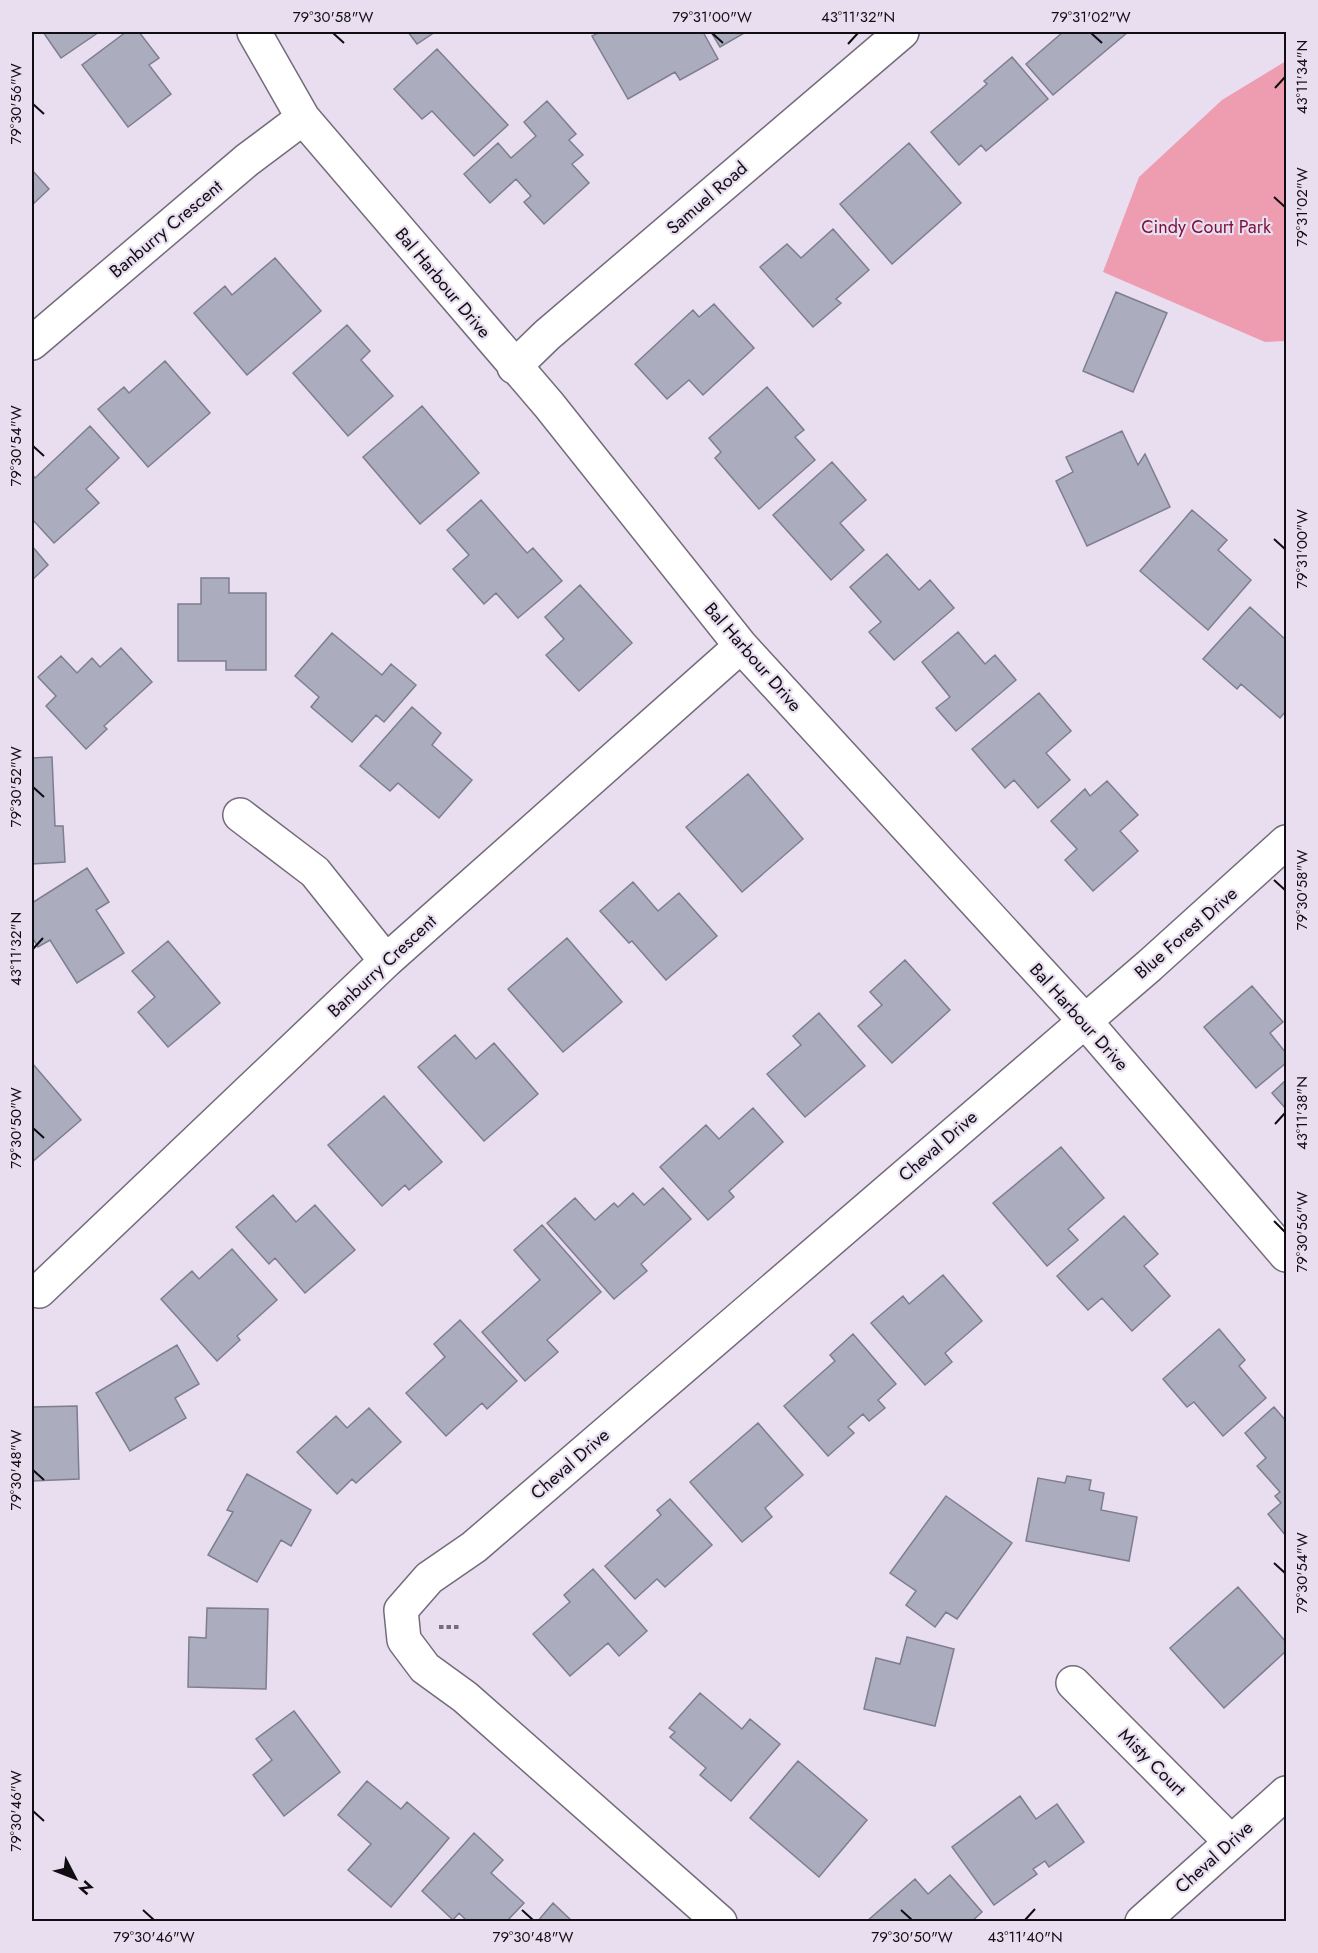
<svg xmlns="http://www.w3.org/2000/svg" width="1318" height="1953" font-family="Jost,sans-serif">
<style>
.green{fill:#ee9db1}
.building{fill:#abacbe;stroke:#7d7e8f;stroke-width:1.5}
.lines{fill:none;stroke-linecap:round;stroke-linejoin:round}
.minor-casing{stroke:#736b7a;stroke-width:36}
.path{stroke:#756e79;stroke-width:4;stroke-dasharray:4.5 3;stroke-linecap:butt}
.minor{stroke:#fff;stroke-width:33}
.ticks{fill:none;stroke:#100d13;stroke-width:2}
.labels{text-anchor:middle;dominant-baseline:central;stroke-width:4.5;stroke-linejoin:round;paint-order:stroke}
.street-label{font-size:18px;fill:#100d13;stroke:#e8deef}
.park-label{font-size:18px;fill:#79103a;stroke:#e8deef}
.neatline{fill:none;stroke:#100d13;stroke-width:2}
.ticks-label{font-size:15px;text-anchor:middle;fill:#100d13}
</style>
<rect width="100%" height="100%" fill="#e8deef"/>
<!-- green -->
<path class="green" d="M1286,61v280l-21,1 -162,-70 36,-95 83,-77z"/>
<!-- building -->
<path class="building" d="M43,32h56l-38,26z
M126,32h13l20,26 -10,7 22,29 -43,33 -46,-62z
M408,32h27l-18,12z
M600,32h103l15,27 -38,21 -5,-8 -47,27 -36,-63z
M711,32h35l-26,15z
M1063,32h65l-75,63 -27,-31z
M437,49l71,76 -34,31 -42,-45 -10,8 -28,-30z
M1012,57l36,42 -62,52 -5,-6 -22,20 -28,-33 56,-48 -3,-3z
M547,101l29,33 -7,6 14,15 -11,9 17,19 -45,41 -20,-22 7,-6 -15,-17 -26,24 -26,-29 34,-31 13,15 25,-22 -12,-14z
M909,143l52,60 -69,61 -52,-60z
M32,170l17,19 -17,16z
M833,229l36,41 -33,29 5,4 -28,24 -53,-60 27,-23 14,14z
M275,258l46,53 -74,64 -53,-62 31,-27 7,9z
M1116,292l51,21 -34,79 -50,-21z
M714,304l40,44 -51,47 -14,-15 -22,19 -32,-35 58,-54 6,7z
M347,325l23,26 -9,9 32,36 -45,40 -55,-63z
M165,361l45,52 -62,54 -50,-58 26,-22 5,6z
M767,387l37,43 -9,7 20,23 -56,49 -44,-51 6,-6 -12,-14z
M422,406l57,67 -59,51 -57,-67z
M90,426l29,32 -33,31 13,14 -45,40 -22,-24v-45l3,4z
M1122,431l16,34 7,-11 25,53 -83,39 -31,-65 17,-9 -7,-15z
M832,462l34,38 -26,23 24,27 -33,30 -58,-65z
M481,500l46,53 6,-5 29,33 -44,37 -22,-25 -12,11 -31,-35 16,-14 -22,-25z
M1192,510l35,30 -9,10 33,30 -43,50 -68,-59z
M32,546l16,19 -16,15z
M887,554l32,36 11,-10 24,28 -60,52 -25,-28 12,-10 -31,-35z
M201,578h28v15h37v77h-40v-9h-48v-57h23z
M580,585l52,58 -53,48 -33,-36 18,-16 -19,-22z
M1250,607l36,33v71l-6,7 -39,-34 -4,5 -34,-30z
M958,632l27,32 10,-9 21,25 -60,51 -20,-23 14,-11 -28,-35z
M332,633l50,42 9,-11 25,21 -32,37 -8,-7 -24,27 -41,-35 8,-10 -24,-21z
M121,648l31,34 -48,44 3,3 -21,20 -40,-43 10,-10 -18,-19 23,-21 16,17 15,-15 8,9z
M1039,693l32,38 -25,22 24,27 -32,28 -24,-28 -9,8 -33,-39z
M412,707l29,26 -9,12 40,35 -33,38 -41,-35 -8,8 -30,-25z
M52,757l3,69h8l2,36 -33,2v-106z
M748,774l55,65 -61,53 -56,-65z
M1107,781l31,34 -18,16 18,20 -45,40 -28,-31 12,-11 -26,-28 34,-32 5,7z
M87,868l22,34 -13,8 28,43 -47,30 -27,-43 -12,7 -6,-10v-34z
M633,882l25,29 21,-18 38,43 -51,44 -34,-39 -3,2 -29,-32z
M567,938l55,64 -59,50 -55,-63z
M168,941l52,62 -52,44 -30,-35 17,-15 -23,-26z
M905,960l45,50 -58,53 -34,-37 24,-21 -12,-13z
M1252,986l31,36 -13,11 16,20v10l-30,25 -52,-61z
M819,1013l46,53 -60,51 -38,-43 34,-29 -8,-9z
M455,1035l21,24 18,-16 44,51 -54,47 -66,-74z
M32,1063l49,57 -49,42z
M1286,1080v29l-14,-16z
M384,1096l58,66 -33,28 -4,-5 -23,21 -54,-61z
M753,1108l30,34 -54,49 5,6 -26,23 -48,-53 46,-42 13,14z
M1061,1147l43,51 -36,31 10,11 -31,26 -54,-63z
M663,1188l28,31 -50,45 6,7 -33,28 -67,-76 28,-25 20,22 19,-17 4,4 15,-14 11,12z
M273,1195l23,27 19,-17 40,45 -50,43 -30,-35 -6,6 -33,-37z
M1124,1216l34,38 -14,12 26,30 -38,35 -30,-33 -14,12 -31,-34z
M542,1225l59,67 -54,48 11,12 -33,29 -43,-49 58,-52 -26,-30z
M232,1249l45,51 -40,36 3,4 -23,21 -56,-62 31,-28 7,8z
M943,1275l39,46 -37,32 7,9 -27,23 -54,-62 32,-27 6,8z
M460,1320l57,61 -30,28 -5,-6 -36,33 -40,-43 39,-36 -11,-13z
M1219,1329l26,31 -6,6 27,32 -43,38 -29,-34 -7,5 -24,-28z
M853,1334l43,50 -18,16 7,8 -16,13 -6,-7 -15,13 6,6 -26,23 -44,-50 51,-45 -5,-6z
M177,1345l22,39 -24,14 11,20 -56,33 -34,-58z
M77,1406l2,73 -47,2v-74z
M1274,1407l12,14v115l-18,-22 13,-11 -6,-7 5,-4 -23,-26 9,-8 -21,-25z
M369,1408l32,34 -45,41 -4,-4 -15,15 -40,-42 39,-36 11,12z
M758,1423l45,52 -38,33 7,9 -30,25 -52,-60z
M247,1474l64,36 -20,36 -10,-6 -24,42 -49,-27 25,-43 -6,-2z
M1067,1476l24,4 -2,10 15,3 -3,17 36,7 -8,44 -103,-20 12,-63 27,5z
M946,1496l66,47 -55,76 -11,-7 -11,15 -29,-22 10,-14 -26,-18z
M670,1499l42,46 -47,42 -8,-8 -22,20 -30,-33 56,-51 -4,-5z
M593,1569l54,62 -28,25 -11,-13 -38,33 -37,-42 37,-32 -6,-7z
M1238,1587l48,55v9l-62,57 -54,-60z
M207,1608l61,1 -2,80 -78,-2 1,-50 17,1z
M907,1637l47,12 -19,77 -71,-17 12,-51 24,6z
M700,1693l42,36 8,-10 30,25 -49,57 -31,-26 6,-7 -36,-31 5,-5 -6,-4z
M294,1711l46,61 -56,44 -31,-41 19,-15 -16,-21z
M798,1761l69,59 -48,57 -69,-59z
M367,1781l34,28 6,-7 42,36 -58,69 -43,-37 23,-26 -33,-29z
M1020,1796l16,23 21,-15 27,38 -35,25 -4,-6 -12,8 4,5 -43,31 -42,-58z
M474,1833l29,27 -12,13 33,30 -18,19h-38l-9,-9 -6,7 -31,-29z
M950,1875l32,37 -11,10h-105l49,-43 13,15z
M553,1903l20,19h-36z"/>
<g class="lines">
<!-- minor casing -->
<g class="minor-casing">
<path id="minor" d="M254,32l49,86 246,287 192,241 343,374 202,235
M32,343l215,-183 56,-42
M514,367l33,-32 355,-303
M240,815l75,57 71,89
M32,1290l7,1 347,-330 355,-315
M1073,1683l158,159
M720,1922l-255,-225 -40,-29 -21,-28 -3,-30 28,-32 45,-31 675,-581 137,-124
M1142,1922l144,-129"/>
</g>
<!-- path -->
<path class="path" d="M439,1627h20"/>
<!-- minor -->
<use href="#minor" class="minor"/>
</g>
<!-- ticks -->
<path class="ticks" d="M333,33l11,10M712,33l11,10M1091,33l11,10M848,44l10,-11M1275,88l10,-11M33,104l11,10M1274,197l11,10M33,446l11,10M1274,539l11,10M33,787l11,10M1274,880l11,10M33,949l10,-11M1275,1124l10,-11M33,1128l11,10M1274,1221l11,11M33,1470l11,10M1274,1563l11,10M33,1811l11,10M143,1910l11,10M522,1910l11,10M901,1910l11,10M1025,1920l10,-11"/>
<g class="labels">
<!-- street labels -->
<g class="street-label">
<text transform="translate(707 198) rotate(-41)">Samuel Road</text>
<text transform="translate(166 229) rotate(-40)">Banburry Crescent</text>
<text transform="translate(443 283) rotate(50)">Bal Harbour Drive</text>
<text transform="translate(753 657) rotate(49)">Bal Harbour Drive</text>
<text transform="translate(1186 933) rotate(-41)">Blue Forest Drive</text>
<text transform="translate(382 966) rotate(-43)">Banburry Crescent</text>
<text transform="translate(1079 1017) rotate(48)">Bal Harbour Drive</text>
<text transform="translate(938 1146) rotate(-41)">Cheval Drive</text>
<text transform="translate(570 1464) rotate(-41)">Cheval Drive</text>
<text transform="translate(1152 1762) rotate(45)">Misty Court</text>
<text transform="translate(1214 1857) rotate(-42)">Cheval Drive</text>
</g>
<!-- park labels -->
<g class="park-label">
<text x="1206" y="227">Cindy Court Park</text>
</g>
</g>
<!-- border -->
<rect width="1318" height="1953" fill="none" stroke="#e8deef" stroke-width="66"/>
<!-- north arrow -->
<g transform="translate(75 1878) rotate(132)" stroke="#e8deef" stroke-width="4.5" paint-order="stroke">
<path d="M0-4.5L10 22L0 15L-10 22Z" fill="#100d13"/>
<text y="-9" font-size="16" font-weight="bold" text-anchor="middle" fill="#100d13">N</text>
</g>
<rect x="33" y="33" width="1252" height="1887" class="neatline"/>
<g class="ticks-label">
<text x="333" y="22">79°30'58"W</text>
<text x="712" y="22">79°31'00"W</text>
<text x="858" y="22">43°11'32"N</text>
<text x="1091" y="22">79°31'02"W</text>
<text transform="translate(1302 77) rotate(-90)" y="5">43°11'34"N</text>
<text transform="translate(16 104) rotate(-90)" y="5">79°30'56"W</text>
<text transform="translate(1302 207) rotate(-90)" y="5">79°31'02"W</text>
<text transform="translate(16 446) rotate(-90)" y="5">79°30'54"W</text>
<text transform="translate(1302 549) rotate(-90)" y="5">79°31'00"W</text>
<text transform="translate(16 787) rotate(-90)" y="5">79°30'52"W</text>
<text transform="translate(1302 890) rotate(-90)" y="5">79°30'58"W</text>
<text transform="translate(16 949) rotate(-90)" y="5">43°11'32"N</text>
<text transform="translate(1302 1113) rotate(-90)" y="5">43°11'38"N</text>
<text transform="translate(16 1128) rotate(-90)" y="5">79°30'50"W</text>
<text transform="translate(1302 1232) rotate(-90)" y="5">79°30'56"W</text>
<text transform="translate(16 1470) rotate(-90)" y="5">79°30'48"W</text>
<text transform="translate(1302 1573) rotate(-90)" y="5">79°30'54"W</text>
<text transform="translate(16 1811) rotate(-90)" y="5">79°30'46"W</text>
<text x="154" y="1942">79°30'46"W</text>
<text x="533" y="1942">79°30'48"W</text>
<text x="912" y="1942">79°30'50"W</text>
<text x="1025" y="1942">43°11'40"N</text>
</g>
</svg>
